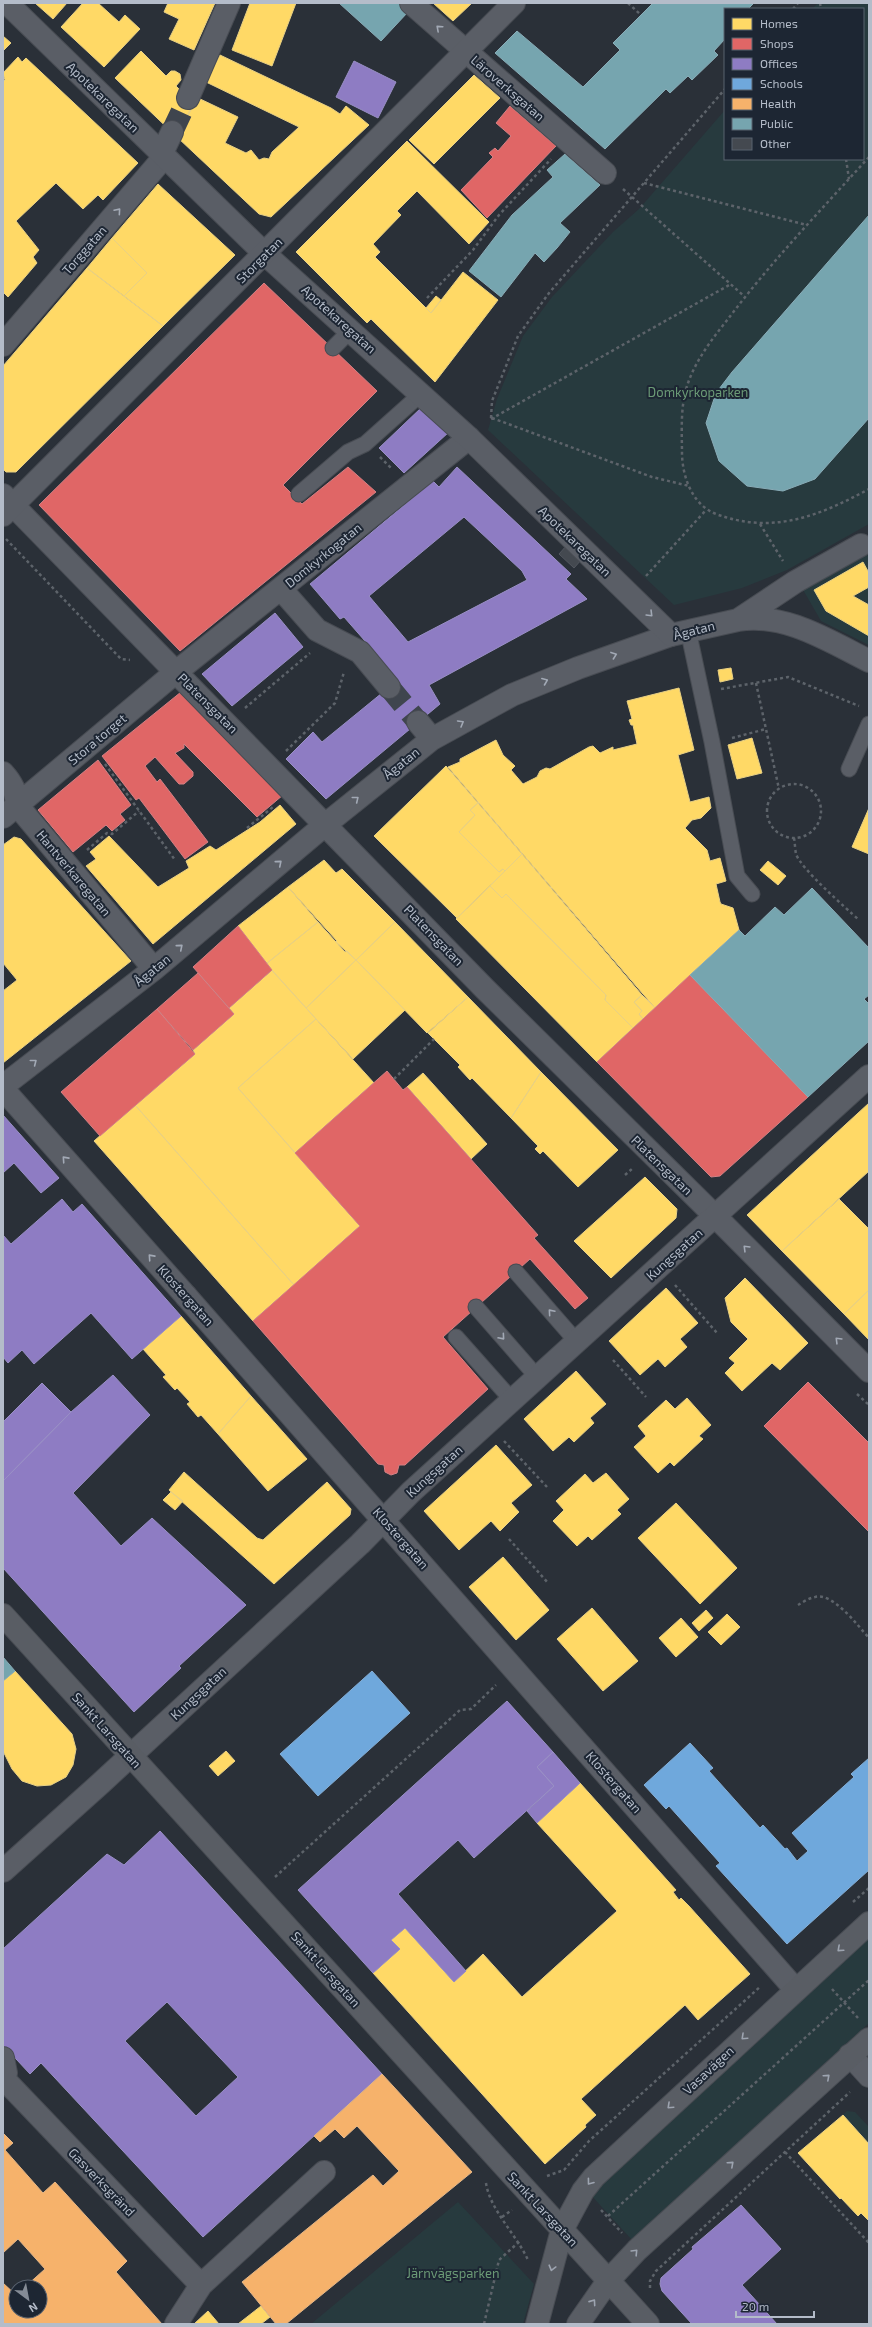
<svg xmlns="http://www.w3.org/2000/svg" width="872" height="2327" font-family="'Exo 2',sans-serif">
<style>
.green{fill:#273a3e}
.homes{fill:#ffd966;stroke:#e8d084}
.shops{fill:#e06666;stroke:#d38084}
.offices{fill:#8e7cc3;stroke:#998fc5;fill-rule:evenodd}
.schools{fill:#6fa8dc;stroke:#84aed6}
.health{fill:#f6b26b;stroke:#e2b587}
.public{fill:#76a5af;stroke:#89acb7}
.building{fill:#444950;stroke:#52575f}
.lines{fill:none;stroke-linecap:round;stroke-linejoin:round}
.pedestrian-tunnel{stroke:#3f454e;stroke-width:22;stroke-dasharray:22 11;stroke-linecap:butt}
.minor-tunnel{stroke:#3f454e;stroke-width:22;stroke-dasharray:22 11;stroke-linecap:butt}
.service-casing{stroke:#484c53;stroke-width:17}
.pedestrian-casing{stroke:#484c53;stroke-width:24}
.minor-casing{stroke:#484c53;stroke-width:24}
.tertiary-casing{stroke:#484c53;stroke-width:24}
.secondary-casing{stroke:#484c53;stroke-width:24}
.path{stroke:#5d636a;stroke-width:2.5;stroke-dasharray:3 3;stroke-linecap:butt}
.service{stroke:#5a5e66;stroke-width:15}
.pedestrian{stroke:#5a5e66;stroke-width:22}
.minor{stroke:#5a5e66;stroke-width:22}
.tertiary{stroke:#5a5e66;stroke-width:22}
.secondary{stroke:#595d64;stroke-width:22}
.oneway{stroke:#a2a9b5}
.oneway2{stroke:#9da4b0}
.labels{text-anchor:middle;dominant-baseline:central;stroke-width:4;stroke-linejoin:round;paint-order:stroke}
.street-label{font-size:13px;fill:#b4bcc9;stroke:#1d2633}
.park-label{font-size:13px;fill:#6b9a76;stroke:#1d2633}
</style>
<rect width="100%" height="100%" fill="#2a3038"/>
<!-- green -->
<path class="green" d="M818,3h48l3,2v519l-82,46 -45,18 -68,17 -186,-175 9,-31 26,-63 29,-39 61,-65 26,-23 86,-99v49h138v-150h-51z
M869,550v95l-48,-24 -19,-33z
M869,1936v87l-237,217 -43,-47z
M847,2111l8,1 14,15v17l-26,-29z
M458,2202l76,82 -11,40h-212z"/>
<!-- homes -->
<path class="homes" d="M35,3h32l-14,16z
M83,3h15l21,19 6,-7 15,14 -36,38 -43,-40z
M168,3h47l-21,47 -25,-11 10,-20 -15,-7z
M250,3h46l-24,63 -40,-16z
M433,3h39l-19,18z
M3,36l8,7 -8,8z
M141,51l25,25 5,-5h4l5,3 1,6 -5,6 18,18 -17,33 -62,-59z
M220,55l111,53 9,6 6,-8 23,19 -98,92 -12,-3 -82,-77 19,-40 42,20 -13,26 21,10 5,-3 8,10 5,-2 5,1 3,-7 27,-25 -93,-45z
M18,57l4,5 4,-4 112,105 -35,37 -5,-5 -15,14 -27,-26 -40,38 23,29 -6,7 4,6 -29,34 -5,-5v-210l2,-2 -2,-7z
M474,75l26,23 -66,66 -25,-24z
M407,141l82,81 -20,22 -52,-53 -20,20 4,4 -28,29 7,8 -5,5 56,56 32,-41 35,28 -63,82 -64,-63 -4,4 -71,-71z
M158,184l77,71 -72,71 -39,-30 23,-23 -35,-35z
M112,238l35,35 -23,23 -37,-28z
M87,268l76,58 -147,146h-10l-3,-3v-103z
M436,296l5,4 -10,13 -5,-5z
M863,562l6,11v14l-16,9 16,9v31l-43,-25 -12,-21z
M731,668l2,11 -13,3 -2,-12z
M679,688l15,62 -16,5 12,47 19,-5 2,11 -10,10 -9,2 -7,8 22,22 3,11 10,-3 6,23 -10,3 4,18 1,2 12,4 6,22 -84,78 -207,-241 12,-5v-3l36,-19 7,15 12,11 -4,4 12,14 14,-7 3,-6 6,-3 4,1 39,-22 4,-1 7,7 13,-6v3l24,-6 -4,-19h-2l-2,-5 3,-1 -5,-18z
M752,738l10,35 -25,6 -9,-34z
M446,766l32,37 -8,7 5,5 -16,17 40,40 4,-3 2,2 -48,47 -83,-82z
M478,803l44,51 -17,17 -2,-2 -4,3 -40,-40 16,-17 -5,-5z
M280,805l16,19 -143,120 -67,-78 10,-7 -6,-7 19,-16 49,51 31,-19 -3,-7 24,-15 6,4 44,-28z
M869,808v46l-17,-7z
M14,837l7,2 110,122 -128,102v-72l14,-11 -14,-17v-118z
M522,854l120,141 -8,7 8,9 -3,3 4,5 -10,9 -28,-28 1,-5 -100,-101 -4,4 -12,-12z
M324,860l12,13 6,-4 53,53 -39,38 -20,-18 1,-1 -49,-54z
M768,861l18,15 -8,9 -18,-15z
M490,886l12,12 4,-4 100,101 -1,5 28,28 -36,34 -141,-143z
M288,887l30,35 -52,42 -28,-38z
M318,922l27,30 2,-1 9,9 -50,48 -40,-44z
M395,922l73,75 -41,36 -71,-73z
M356,960l49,50 -52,49 -47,-51z
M272,970l44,49 -78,69 122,138 -66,59 -159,-180 60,-51 -2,-4 41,-36 -5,-6z
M642,995l13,13 -12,11 -4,-5 3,-3 -8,-9z
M468,997l73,75 -30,46 -39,-40 -2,2 -12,-13 2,-2 -32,-32z
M316,1019l58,64 -79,70 -57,-65z
M541,1072l77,78 -40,37 -35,-36 -3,3 -5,-5 3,-3 -27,-28z
M423,1073l64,71 -16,15 -64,-72z
M869,1103v68l-87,80 -35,-36z
M135,1105l159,180 -41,36 -159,-180z
M645,1177l32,32 -1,9 -65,60 -37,-37z
M839,1199l30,30v61l-25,24 -62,-63z
M745,1278l63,65 -28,27 -8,-7 -30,28 -17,-18 10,-10 -6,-5 19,-19 -17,-17 -6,-24z
M666,1288l32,35 -18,16 7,8 -22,20 -7,-8 -18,16 -31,-34z
M869,1290v50l-25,-26z
M181,1316l70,80 -33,38 -17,-19 -3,2 -11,-13 3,-2 -13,-14 -2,2 -12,-13 3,-2 -23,-26z
M576,1371l30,33 -16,14 4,5 -20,19 -5,-5 -16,14 -29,-32z
M251,1396l56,63 -39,32 -50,-57z
M687,1398l24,27 -12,11 4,3 -29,27 -4,-4 -12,11 -24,-26 12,-11 -8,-10 28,-26 9,9z
M496,1445l36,40 -21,18 8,9 -19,19 -9,-10 -32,29 -35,-39z
M184,1472l73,66 6,2 64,-58 24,27 -1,6 -76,69 -105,-94z
M606,1473l23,26 -12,11 4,4 -29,26 -4,-4 -11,10 -24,-25 11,-11 -8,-9 29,-27 8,9z
M171,1492l12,9 -8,9 -12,-10z
M676,1503l61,65 -37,36 -62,-66z
M503,1557l46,53 -33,30 -47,-53z
M592,1608l46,53 -35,30 -46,-52z
M706,1610l7,8 -14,13 -7,-8z
M727,1614l13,13 -19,18 -13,-13z
M681,1618l17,19 -22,20 -17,-19z
M15,1671l57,63 4,15 -3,16 -7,12 -15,8 -14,1 -15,-5 -10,-12 -9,-18v-70z
M226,1751l9,10 -17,15 -9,-10z
M580,1783l96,107 -3,2 6,8 2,-2 8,8 61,68 -52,46 -13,-15 -104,94 15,16 -11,10 1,2 -41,37 -172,-191 27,-24 -9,-9 14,-12 49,54 29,-28 39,43 95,-86 -80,-88z
M843,2115l26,29v77l-8,-8 -3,3 -17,-18 -1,1 -42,-46z
M261,2306l9,11 -9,7h-23z
M208,2311l11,13h-25z"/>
<!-- shops -->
<path class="shops" d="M510,106l46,40 -69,72 -26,-28 32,-33 -4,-4 6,-5 3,3 13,-15 -15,-13z
M264,283l113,108 -94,94 19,19 46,-37 28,25 -196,159 -141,-146z
M181,692l102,103 -26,22 -73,-73v4l-9,5 18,19v4l-9,8h-5l-24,-27 -10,9 12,16 3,-3 48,63 -23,17 -46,-61 -3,2 -34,-44z
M98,760l33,45 -11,9 5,6 -13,11 -6,-6 -33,27 -35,-42z
M238,926l34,44 -43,38 -36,-41z
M198,973l36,41 -41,36 -36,-41z
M690,975l118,122 -88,79 -9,1 -114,-115z
M157,1009l38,45 -95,82 -39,-44z
M387,1071l16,19 4,-3 131,148 -4,3 54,60 -13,11 -45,-50 -87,78 45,52 -83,76h-6l-2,8 -6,2 -6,-3 -1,-7 -6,-1 -125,-143 107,-95 -65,-73z
M808,1382l61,61v89l-105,-106z"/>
<!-- offices -->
<path class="offices" d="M354,61l42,21 -18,36 -42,-21z
M422,407l27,25 -45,41 -25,-25z
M457,467l114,107 -5,5 21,20 -158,86 11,19 -114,95 -40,-40 27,-27 9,10 60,-49 -3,-36 -35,-40 -4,2 -30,-35 123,-103 6,6zM464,517l58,54 5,9 -119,62 -39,-46z
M275,613l28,34 -71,59 -30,-32z
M3,1115l56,63 -18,15 -27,-30 -11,10z
M62,1199l11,13 9,-8 99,112 -49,43 -41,-46 -57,51 -12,-14 -14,13 -5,-6v-122l8,9z
M113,1375l37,40 -77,78 48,53 31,-28 94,87 -67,61 2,2 -47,44 -131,-144v-87l68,-69z
M42,1383l29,29 -68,69v-59z
M507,1701l46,51 -16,15 17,19 -80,72 -16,-18 -60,54 68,77 -12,11 -49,-54 -14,12 9,9 -27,24 -75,-83z
M553,1752l27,31 -43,40 -10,-12 27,-25 -17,-19z
M160,1831l222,243 -179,163 -162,-174 -11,11 -27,-29v-96l104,-95 17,11zM167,2002l71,75 -42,39 -71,-75z
M741,2205l40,44 -39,36 35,39h-85l-30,-33 -2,-7 1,-6 32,-29 -1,-2z"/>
<!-- schools -->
<path class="schools" d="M372,1671l38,42 -92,83 -38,-42z
M690,1743l23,25 -4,3 51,57 3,-3 22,24 2,-1 10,13 11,-10 -16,-18 62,-56 -3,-3 18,-16v112l-82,74 -71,-78 4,-3 -51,-57 -3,3 -22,-24z"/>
<!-- health -->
<path class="health" d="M382,2074l90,98 -186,152h-10l-34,-42 131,-107 10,11 16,-15 -42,-45 -13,12 -9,-9 -15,13 -6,-6z
M3,2133l10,10 -8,7 38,43 12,-11 72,79 -11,11 46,52h-159v-41l13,12v16h24v-24h-15l20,-18 -27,-30 -15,14z"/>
<!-- public -->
<path class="public" d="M339,3h59l10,9 -27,29z
M653,3h101l-6,6h-23v30l-11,12 4,4 -26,25 -4,-4 -18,17 -4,-4 -61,60 -110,-96 22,-22 66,56 37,-37 -7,-7z
M565,154l35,31 -40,38 10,9 -13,16 -13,14 -9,-9 -34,44 -32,-26 43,-56 41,-38 -6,-7z
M869,215v203l-54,61 -32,12 -36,-5 -28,-25 -13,-38 10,-30 16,-21z
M812,888l57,60v47l-5,4 5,5v37l-61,56 -118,-122 49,-45 6,6 30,-29 9,8z
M3,1657l12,14 -12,10z"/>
<!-- building -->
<path class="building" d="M567,545l15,14 -8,9 -15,-14z"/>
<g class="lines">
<!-- pedestrian-tunnel -->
<path class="pedestrian-tunnel" d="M389,687l29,35"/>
<!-- minor-tunnel -->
<path class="minor-tunnel" d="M172,132l16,-34"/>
<!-- service casing -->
<g class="service-casing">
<path id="service" d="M333,348l19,-19
M299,494l49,-42 17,-8 57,-51
M688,630l24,112 25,134 15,18
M849,769l20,-45
M516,1272l61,70
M476,1307l62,71
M456,1337l56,63"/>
</g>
<!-- pedestrian casing -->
<g class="pedestrian-casing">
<path id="pedestrian" d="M3,345l162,-189
M3,495l482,494 230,227
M281,589l36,41 43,22 29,35
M418,722l14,17
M3,773c9,10 13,18 14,32l137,164
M3,817l173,-145 293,-234
M3,1086l151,-117 172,-145 106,-85 80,-44 66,-27 93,-33
M3,1089l183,207"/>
</g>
<!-- minor casing -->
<g class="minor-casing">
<path id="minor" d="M7,3l258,251 204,184 202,197 67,-15 57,-38 66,-37
M411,3l194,170
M188,98l41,-95
M162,153l10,-21
M738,620c46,-8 91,21 131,41
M715,1216l154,155
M186,1296l609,693
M3,1871l98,-88 259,-239 51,-52 458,-416
M850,2055l19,21
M3,2058l3,15 -3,6
M3,2078l198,207
M176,2324l25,-39 123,-113"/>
</g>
<!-- tertiary casing -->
<g class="tertiary-casing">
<path id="tertiary" d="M3,515l511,-512"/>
</g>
<!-- secondary casing -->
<g class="secondary-casing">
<path id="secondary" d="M3,1615l645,709
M537,2324l25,-94 21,-39 11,-14 275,-254
M578,2324l30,-43 29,-31 232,-211"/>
</g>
<!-- path -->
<path class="path" d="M628,3l13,12
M820,3l1,6
M793,9l5,-6
M869,157c-48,53 -98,105 -141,162 -16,20 -33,42 -41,67 -7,22 -5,47 -5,69 1,24 11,50 34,59 57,21 103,2 153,-25
M846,159l3,20
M644,183l163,42
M623,189l121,107
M427,298l46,-48 26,-35 52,-56
M491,418l1,-17 26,-65 31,-43 176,-204
M492,418l160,59 37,9
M491,419l240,-135
M380,457l12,12
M760,524l23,37
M6,539l115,120 9,1
M646,576l60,-66
M756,683l23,106
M721,689l67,-12 71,29
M245,708l65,-55
M732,738l34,-9
M286,751l49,-48 9,-31
M105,764l70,96
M767 811a27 27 0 1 1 54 0a27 27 0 1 1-54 0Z
M247,828l26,-21
M794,838c1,5 1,11 2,16 5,15 50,54 63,66
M87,850l20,-17 5,1 27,-23
M394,1079l40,-40
M625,1175l8,-7
M675,1285l42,48
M613,1360l33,37
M857,1394l12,11
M504,1441l43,46
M509,1539l39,44
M798,1605c5,-3 11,-7 17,-8 18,-5 43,29 54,41
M275,1877l185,-167 11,-1 25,-24
M853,1902l16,-14
M832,1989l26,29
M785,2152l84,91
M547,2176l17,-6 25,-29 172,-155
M486,2183c4,27 30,51 42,77
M601,2210l21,23
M608,2216l261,-236
M502,2217l10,-7
M650,2288v-7l6,-10 194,-179
M484,2324l15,-64 21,-19"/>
<!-- service -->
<use href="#service" class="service"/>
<!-- pedestrian -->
<use href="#pedestrian" class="pedestrian"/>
<!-- minor -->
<use href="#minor" class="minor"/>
<!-- tertiary -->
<use href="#tertiary" class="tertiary"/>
<!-- secondary -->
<use href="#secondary" class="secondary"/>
</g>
<!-- one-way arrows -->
<defs><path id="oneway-chevron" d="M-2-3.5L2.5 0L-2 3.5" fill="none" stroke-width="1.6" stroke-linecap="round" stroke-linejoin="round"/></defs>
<g class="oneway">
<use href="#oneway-chevron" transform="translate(439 28) rotate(-138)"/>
<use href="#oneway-chevron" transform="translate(118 211) rotate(-49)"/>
<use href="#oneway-chevron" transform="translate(650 614) rotate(45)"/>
<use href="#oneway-chevron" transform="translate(614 655) rotate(-20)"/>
<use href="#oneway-chevron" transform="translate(545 681) rotate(-22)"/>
<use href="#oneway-chevron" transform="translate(461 723) rotate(-30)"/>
<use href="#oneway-chevron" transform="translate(356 799) rotate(-39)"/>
<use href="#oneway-chevron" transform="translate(279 863) rotate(-40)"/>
<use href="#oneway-chevron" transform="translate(180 947) rotate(-40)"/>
<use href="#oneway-chevron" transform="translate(34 1062) rotate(-38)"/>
<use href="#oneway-chevron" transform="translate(65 1159) rotate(-132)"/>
<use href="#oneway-chevron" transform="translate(746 1248) rotate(-135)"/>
<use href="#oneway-chevron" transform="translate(151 1257) rotate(-132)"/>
<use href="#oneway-chevron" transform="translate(551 1312) rotate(-131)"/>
<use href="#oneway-chevron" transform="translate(502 1337) rotate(49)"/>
<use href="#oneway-chevron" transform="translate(838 1340) rotate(-135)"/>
</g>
<g class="oneway2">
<use href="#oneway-chevron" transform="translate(840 1949) rotate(138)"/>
<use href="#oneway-chevron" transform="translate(744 2037) rotate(137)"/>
<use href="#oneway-chevron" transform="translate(827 2077) rotate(-42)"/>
<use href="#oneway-chevron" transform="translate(670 2106) rotate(137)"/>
<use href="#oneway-chevron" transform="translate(731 2164) rotate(-42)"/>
<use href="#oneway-chevron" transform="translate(590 2182) rotate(127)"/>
<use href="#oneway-chevron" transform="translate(635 2252) rotate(-46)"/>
<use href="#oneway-chevron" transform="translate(552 2268) rotate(105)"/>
<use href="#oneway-chevron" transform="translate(593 2302) rotate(-55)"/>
</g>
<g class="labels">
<!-- street labels -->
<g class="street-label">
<text transform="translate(508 88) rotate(41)">Läroverksgatan</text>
<text transform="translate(103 97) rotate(44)">Apotekaregatan</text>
<text transform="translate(84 250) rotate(-49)">Torggatan</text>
<text transform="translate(259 260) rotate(-45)">Storgatan</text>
<text transform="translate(339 319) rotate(42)">Apotekaregatan</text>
<text transform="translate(575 541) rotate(44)">Apotekaregatan</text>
<text transform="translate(323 555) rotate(-39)">Domkyrkogatan</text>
<text transform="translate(694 630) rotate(-14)">Ågatan</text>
<text transform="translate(208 703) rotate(45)">Platensgatan</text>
<text transform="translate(97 739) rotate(-40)">Stora torget</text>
<text transform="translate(401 763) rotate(-39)">Ågatan</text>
<text transform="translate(74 873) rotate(50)">Hantverkaregatan</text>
<text transform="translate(434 935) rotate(46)">Platensgatan</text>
<text transform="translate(152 970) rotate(-39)">Ågatan</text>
<text transform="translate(662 1165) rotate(44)">Platensgatan</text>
<text transform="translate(674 1254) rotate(-42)">Kungsgatan</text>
<text transform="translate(186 1295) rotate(48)">Klostergatan</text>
<text transform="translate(434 1471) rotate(-42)">Kungsgatan</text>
<text transform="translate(401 1538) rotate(49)">Klostergatan</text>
<text transform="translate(198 1693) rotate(-43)">Kungsgatan</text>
<text transform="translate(107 1730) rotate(48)">Sankt Larsgatan</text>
<text transform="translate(614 1782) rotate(49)">Klostergatan</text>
<text transform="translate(326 1969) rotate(48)">Sankt Larsgatan</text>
<text transform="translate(708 2070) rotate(-43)">Vasavägen</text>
<text transform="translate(102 2182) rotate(46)">Gasverksgränd</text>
<text transform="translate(543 2209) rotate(47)">Sankt Larsgatan</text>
</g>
<!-- park labels -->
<g class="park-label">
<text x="698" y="392">Domkyrkoparken</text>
<text x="453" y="2273">Järnvägsparken</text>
</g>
</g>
<!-- border -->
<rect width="872" height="2327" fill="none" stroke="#b4bcc9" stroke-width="8"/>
<!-- legend -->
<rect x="724" y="8" width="140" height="152" fill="#1d2633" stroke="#59626f"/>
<rect x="732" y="18" width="20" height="12" fill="#ffd966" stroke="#59626f"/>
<text x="760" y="28" font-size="12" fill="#b4bcc9">Homes</text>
<rect x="732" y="38" width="20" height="12" fill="#e06666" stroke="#59626f"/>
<text x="760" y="48" font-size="12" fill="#b4bcc9">Shops</text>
<rect x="732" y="58" width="20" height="12" fill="#8e7cc3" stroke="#59626f"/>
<text x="760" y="68" font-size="12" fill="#b4bcc9">Offices</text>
<rect x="732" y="78" width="20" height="12" fill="#6fa8dc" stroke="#59626f"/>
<text x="760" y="88" font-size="12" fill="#b4bcc9">Schools</text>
<rect x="732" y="98" width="20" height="12" fill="#f6b26b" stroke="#59626f"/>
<text x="760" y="108" font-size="12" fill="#b4bcc9">Health</text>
<rect x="732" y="118" width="20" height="12" fill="#76a5af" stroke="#59626f"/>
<text x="760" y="128" font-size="12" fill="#b4bcc9">Public</text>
<rect x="732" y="138" width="20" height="12" fill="#444950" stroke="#59626f"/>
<text x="760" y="148" font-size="12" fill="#b4bcc9">Other</text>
<!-- north arrow -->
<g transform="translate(28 2299) rotate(148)"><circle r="19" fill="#1d2633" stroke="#59626f"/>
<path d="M0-3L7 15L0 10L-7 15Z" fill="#848b96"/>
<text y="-6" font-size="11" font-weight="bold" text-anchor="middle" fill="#b4bcc9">N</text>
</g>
<!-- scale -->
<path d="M736 2311v6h78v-6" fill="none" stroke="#b4bcc9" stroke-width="2"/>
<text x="742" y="2311" font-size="12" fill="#b4bcc9" stroke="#1d2633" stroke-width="3" paint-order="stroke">20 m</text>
</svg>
